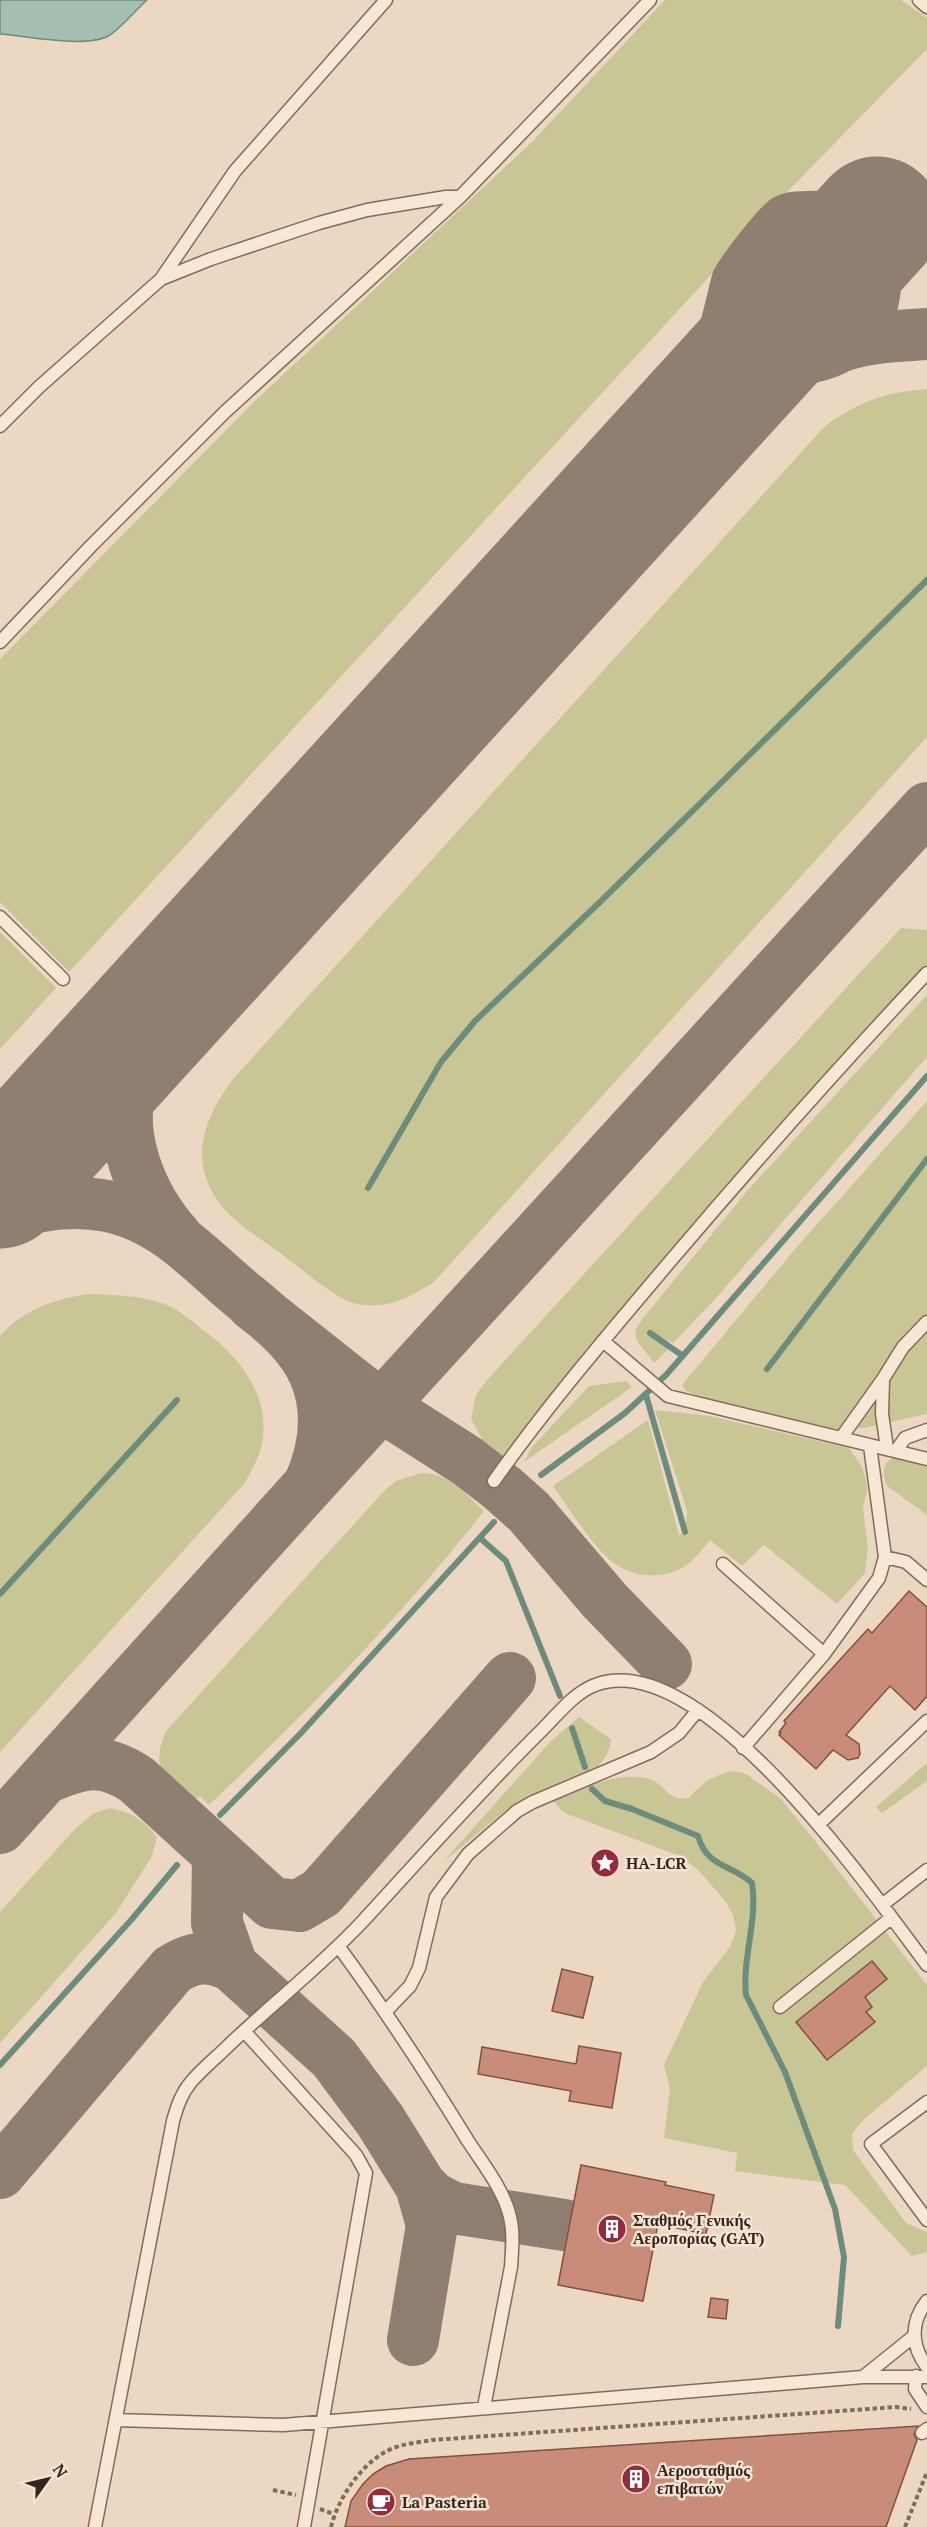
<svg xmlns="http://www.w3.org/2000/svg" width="927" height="2527" font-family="'PT Serif',serif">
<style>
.green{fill:#c9c696}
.water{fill:#a4bfb2;stroke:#6c8c7e;stroke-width:1.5}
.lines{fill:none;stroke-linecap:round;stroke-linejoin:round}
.stream{stroke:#6c8c7e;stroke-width:6}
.taxiway{stroke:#907e70;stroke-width:52}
.runway{stroke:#907e70;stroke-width:129}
.building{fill:#c88c79;stroke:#834f41;stroke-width:1.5}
.service-casing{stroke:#85695a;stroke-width:15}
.path{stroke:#85695a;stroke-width:4;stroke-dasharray:4.5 3;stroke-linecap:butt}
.service{stroke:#f7e7d5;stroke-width:12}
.labels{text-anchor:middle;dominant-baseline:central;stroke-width:5;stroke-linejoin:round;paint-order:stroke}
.poi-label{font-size:16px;font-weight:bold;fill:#35251e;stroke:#f4e4d1;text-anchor:start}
</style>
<rect width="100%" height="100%" fill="#ecd8c2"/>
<!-- green -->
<path class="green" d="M665,0h236l26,18v31l-137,140 -721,783 -69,-70v-243l255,-258 277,-259z
M927,389v348l-493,545c-24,15 -43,26 -72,23 -21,-2 -53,-30 -70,-43 -18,-14 -56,-38 -69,-54 -36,-45 -21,-87 10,-129l592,-653c37,-26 58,-33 102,-37z
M901,928l26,2v35c-147,158 -292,319 -423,491l-21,-15 -12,-22 5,-24 11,-15z
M0,932l56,56 -56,61z
M927,995v62l-210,240 -44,46 -22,-9 17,16 -14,13 -17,-22 -2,-11 9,-13 104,-127z
M927,1101v313l-63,14 -32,1 -109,-24 -37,-14 -4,-6 113,-136z
M87,1294c27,1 58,1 82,12 12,5 24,16 34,24 35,25 65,62 60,108 -2,16 -11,32 -19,46l-244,268v-416c24,-27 53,-36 87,-42z
M626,1381l6,6 -108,75 8,-15 57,-61z
M655,1410l54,6 140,32 13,19 4,13 1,10 -4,19 5,39 -3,25 -28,31 -73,-59 -22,21 -32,-26c-7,8 -13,17 -22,24 -21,16 -53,15 -74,-1 -21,-15 -45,-55 -61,-77l95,-66 31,115 6,-3 2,-21z
M897,1456l30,11v48l-41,-30c-4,-14 -4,-23 11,-29z
M421,1473c28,0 43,20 63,38 -83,106 -178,202 -275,294l-8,-8 -13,3c-26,-23 -37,-34 -22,-69l219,-241 11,-9z
M579,1717l32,22c-1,12 -6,20 -14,29l-63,25 -29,18 -62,51 107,-120z
M927,1763v18l-45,32 -6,-6z
M733,1771l13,3 34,24 44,54 103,133v81l-66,56 -9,12 1,16 53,73 21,9v20l-15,4 -67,-71 -110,-14 2,-18 -73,-15 6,-49 -6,-24 39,-83 27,-35 6,-16 -3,-16 -7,-13 -13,-15 -16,-18 -17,-13 -113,-42 -8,-6 -5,-7c30,-12 62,-31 95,-22 17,5 18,23 40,19 12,-15 26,-24 44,-27z
M110,1808c22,4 33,12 47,29l-5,19 -36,57 -116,130v-131l76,-84 18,-15z"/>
<!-- water -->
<path class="water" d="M0,0h147c-12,11 -24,26 -37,35 -22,14 -84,1 -110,-1z"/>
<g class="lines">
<!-- stream -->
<path class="stream" d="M368,1188l73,-126 34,-41 125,-119 327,-322
M650,1333l33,23
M767,1369l160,-210
M646,1395l39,137
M541,1475l84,-62 41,-38 261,-299
M480,1538l26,23 54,135
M0,1594l177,-194
M572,1728l13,39
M592,1789l13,12 27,8 66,27c9,32 34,28 54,47 6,37 -10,75 -6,112l39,77 50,137 9,48 -6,69
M220,1815l81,-82 193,-211
M0,2065l132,-146 45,-54"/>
<!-- taxiway -->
<path class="taxiway" d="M831,350c29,-13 64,-14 96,-16
M702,414l9,-26 26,-106c6,-12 38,-53 48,-61 6,-4 16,-4 22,-4 69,-6 92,86 38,126 -23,17 -55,16 -82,24 -14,4 -27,15 -39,23
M0,1179l11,-8
M0,1217c34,-12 72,-18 107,-11 22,4 44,15 62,27 20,14 38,31 56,47 31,28 73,55 90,95 15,37 10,74 -6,110
M177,1237c-35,-39 -63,-103 -44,-156 13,-33 32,-64 47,-95
M252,1304l129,102 86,55 35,27 27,24 76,89 61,63
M48,1777c36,-15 55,-20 89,3l135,123 27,3 22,-13 189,-215
M0,1828l308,-342 619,-678
M218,1855l-1,68 15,43 102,92 46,62 41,66 11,39
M0,2173l172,-203c21,-14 37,-15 60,-4
M421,2186l11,11 21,11 111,17
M413,2340l19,-115 10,-13 11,-4"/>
<!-- runway -->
<path class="runway" d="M0,1184l877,-963"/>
</g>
<!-- building -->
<path class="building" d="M909,1591l18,16v89l-12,14 -25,-24 -44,49 13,9 1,10 -2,4 -10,2 -15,-10 -17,19 -37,-34 2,-2 -2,-1 7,-9 -2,-2 84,-92 4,4z
M872,1961l15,18 -22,18 7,10 -6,5 9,10 -48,38 -31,-38z
M562,1969l31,8 -10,41 -31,-7z
M579,2046l42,7 -9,55 -43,-7 2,-10 -93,-17 4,-27 94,17z
M581,2165l85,17 -1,3 49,10 -8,39 -48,-10 -15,77 -85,-16z
M711,2298l17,2 -2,19 -18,-2z
M918,2426l-4,8 3,6 -31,87h-541l6,-26 12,-17 10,-10 13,-8 23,-7z"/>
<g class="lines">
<!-- service casing -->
<g class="service-casing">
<path id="service" d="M919,0l8,7
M161,279l74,-108 151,-171
M0,426l39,-39 122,-108 50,-20 108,-36 48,-13 79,-13h14
M0,642l91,-96 134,-134 235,-215 190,-197
M0,917l63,62
M603,1341l65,55 259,63
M883,1379l-1,35 5,34
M841,1438l42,-59 20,-32 24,-25
M896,1451l9,-13 22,-8
M494,1481c53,-75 114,-146 173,-216 85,-100 171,-197 260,-292
M885,1557l21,5 21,18
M723,1564l101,90
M743,1748l81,-94 55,-76 6,-21 -15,-111
M819,1824l108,-103
M882,1905l45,-35
M339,1947c46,63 88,127 129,194 15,23 36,49 42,76 4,16 2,33 1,50l-27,140
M780,2007l111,-89
M386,2011l24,-25 9,-18 17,-71 32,-43 49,-43 16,-9 118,-50 28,-19 19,-23
M244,2031l112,124 10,18 -62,354
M927,2102l-56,42 56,76
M927,2301c-17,21 -16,45 0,66
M916,2376l-1,13 12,18
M863,2377l51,-41
M116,2420l167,5 580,-48h64
M922,2433l5,-4
M95,2527l78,-406c4,-14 8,-27 18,-39 11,-13 26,-25 38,-37 44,-42 92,-79 134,-124 59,-64 117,-130 179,-191 16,-16 32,-37 53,-45 106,-41 277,207 332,280"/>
</g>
<!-- path -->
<path class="path" d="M273,2490l23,5
M320,2509l14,5
M331,2527c8,-32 35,-71 68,-81 11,-3 23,-4 33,-6l464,-33 15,2
M905,2527l22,-55"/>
<!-- service -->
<use href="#service" class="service"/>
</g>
<!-- icons -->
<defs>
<g id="sight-disc" transform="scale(1.5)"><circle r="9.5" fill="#912d3f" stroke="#f4e4d1"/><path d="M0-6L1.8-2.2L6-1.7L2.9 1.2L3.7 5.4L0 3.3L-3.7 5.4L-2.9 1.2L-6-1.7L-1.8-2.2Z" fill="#fff"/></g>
<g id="building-disc" transform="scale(1.5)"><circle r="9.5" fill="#912d3f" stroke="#f4e4d1"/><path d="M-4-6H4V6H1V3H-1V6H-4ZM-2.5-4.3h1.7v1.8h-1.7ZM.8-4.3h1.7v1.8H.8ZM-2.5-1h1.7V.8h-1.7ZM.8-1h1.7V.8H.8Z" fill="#fff"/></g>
<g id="cafe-disc" transform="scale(1.5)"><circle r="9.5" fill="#912d3f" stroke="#f4e4d1"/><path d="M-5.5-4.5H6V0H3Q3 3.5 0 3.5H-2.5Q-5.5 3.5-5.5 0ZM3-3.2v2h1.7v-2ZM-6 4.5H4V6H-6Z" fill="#fff"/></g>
</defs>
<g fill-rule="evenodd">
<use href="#sight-disc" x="605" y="1863"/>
<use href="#building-disc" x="612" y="2229"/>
<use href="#building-disc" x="636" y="2479"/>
<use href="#cafe-disc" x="381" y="2502"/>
</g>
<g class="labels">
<!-- poi labels -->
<g class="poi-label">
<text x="626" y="1863">HA-LCR</text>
<text x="633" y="2220">Σταθμός Γενικής<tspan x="633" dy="18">Αεροπορίας (GAT)</tspan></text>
<text x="657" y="2470">Αεροσταθμός<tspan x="657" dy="18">επιβατών</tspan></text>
<text x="402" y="2502">La Pasteria</text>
</g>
</g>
<!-- north arrow -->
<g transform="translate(48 2479) rotate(56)" stroke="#f4e4d1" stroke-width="4.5" paint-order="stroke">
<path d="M0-4.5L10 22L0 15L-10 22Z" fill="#35251e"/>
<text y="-9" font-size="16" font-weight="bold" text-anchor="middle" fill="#35251e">N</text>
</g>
</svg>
